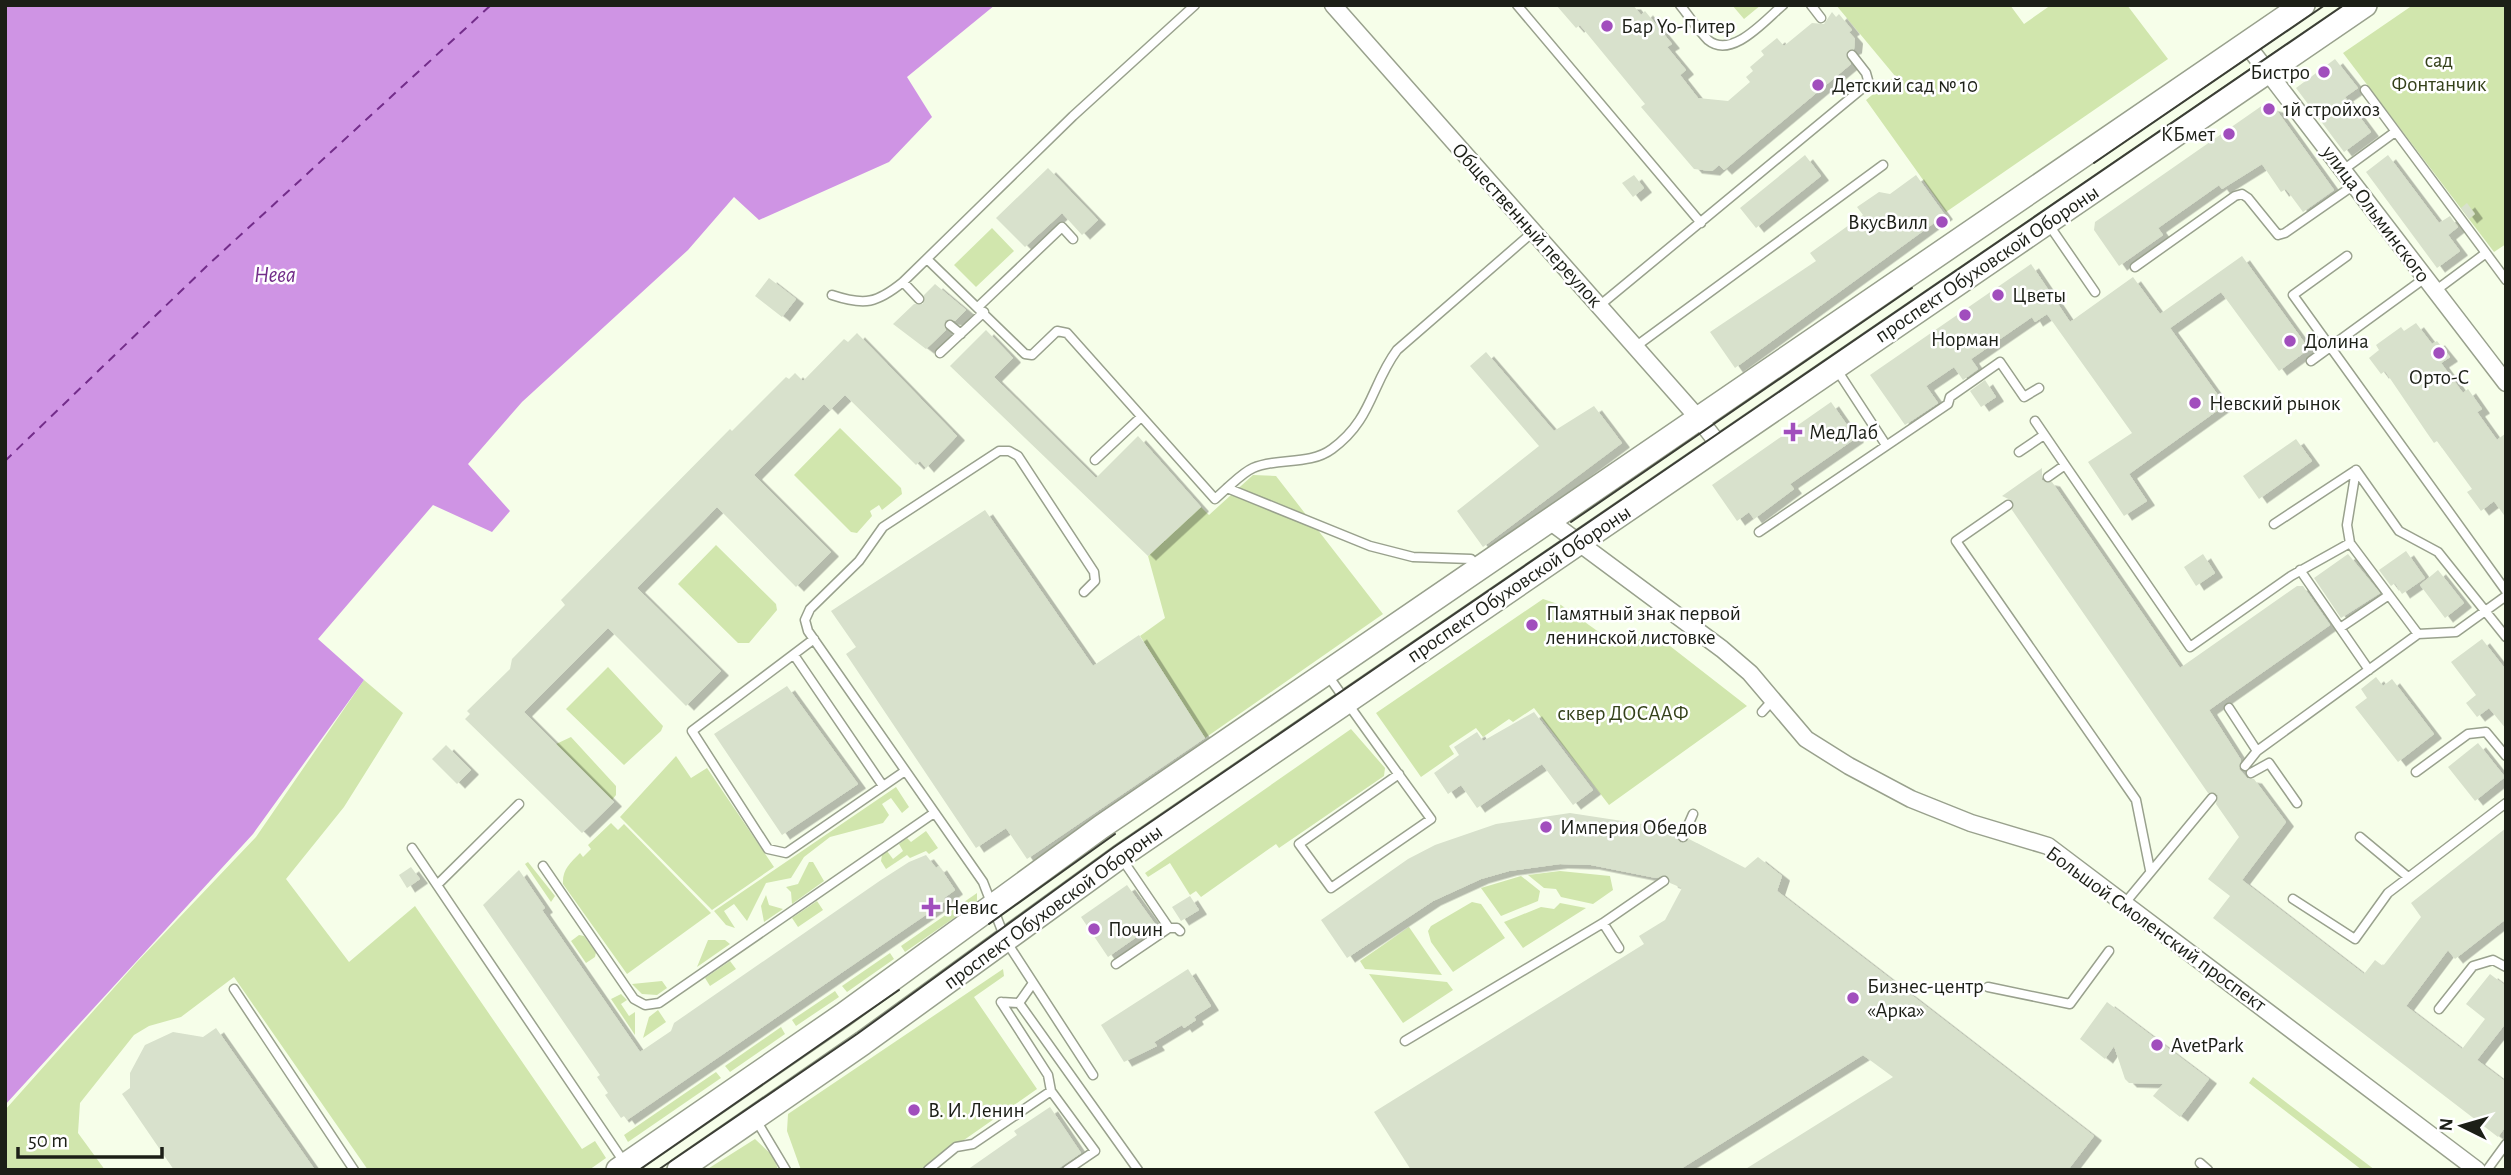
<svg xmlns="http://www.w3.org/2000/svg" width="2511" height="1175" font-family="'Alegreya Sans',sans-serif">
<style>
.green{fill:#d1e6ad}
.water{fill:#cf94e4}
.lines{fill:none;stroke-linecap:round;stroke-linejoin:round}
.ferry{stroke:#732d8a;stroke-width:2;stroke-dasharray:9 7;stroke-linecap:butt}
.building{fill:#d8e1cc;filter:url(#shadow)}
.service-casing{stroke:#99a18d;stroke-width:11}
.minor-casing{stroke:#99a18d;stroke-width:19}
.secondary-casing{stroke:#99a18d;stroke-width:26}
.service{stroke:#fff;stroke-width:8}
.minor{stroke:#fff;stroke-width:16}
.secondary{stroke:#fff;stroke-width:23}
.tram{stroke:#3b3e35;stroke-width:2}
.poi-dot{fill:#a14ebd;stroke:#fff;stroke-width:2.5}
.labels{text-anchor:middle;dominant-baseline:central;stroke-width:5;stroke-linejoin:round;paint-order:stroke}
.poi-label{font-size:21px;fill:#1c1f17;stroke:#fff;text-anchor:start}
.park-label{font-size:21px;fill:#34411a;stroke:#fff}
.street-label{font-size:21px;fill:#1c1f17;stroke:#fff}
.water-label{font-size:23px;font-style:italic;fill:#732d8a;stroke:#fff}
</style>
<defs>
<filter id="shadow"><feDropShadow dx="8" dy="4.5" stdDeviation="0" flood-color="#0004"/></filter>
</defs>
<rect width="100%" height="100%" fill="#f6fee9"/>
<!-- green -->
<path class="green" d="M1732,5h29l-17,14z
M1836,5h174l14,19 27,-19h76l41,54 -222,153 -80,-112 29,-24z
M2413,5h93v239l-12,8 -151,-199z
M992,228l22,23 -38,36 -22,-22z
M840,428l61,60 1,6 -20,16 -3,-5 -9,6 2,5 -15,17 -6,-1 -57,-57z
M1253,475l23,1 107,138 -178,124 -65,-102 25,-18 -17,-62 53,-49 8,8z
M716,545l60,59 1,6 -28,33h-11l-60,-59z
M1543,599l18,6 56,40h12l23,-13 95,74 -138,99 -75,-97 -21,14 -4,-3 -26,18 -7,-9 -27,18 5,8 -33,23 -45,-64z
M608,667l55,59 -2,5 -37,34 -58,-56z
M364,680l39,33 -59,94 -58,72 63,83 66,-56 167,243 13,-8 11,17 -17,12h-221l-134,-193 -53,40 -32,9 -15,9 -54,68 -2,30 27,37h-100v-60l132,-148 119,-125z
M1351,729l34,39 -1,8 -105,72 -3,-4 -75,53 -5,-6 -6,4 -20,-32 -22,14 -3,-4z
M571,737l45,49v9l-4,5 -56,-56z
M676,756l15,22 16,-10 67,99 -62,43 -92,-93z
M896,787l13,20 -7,6 -11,-15 -9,6 7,11 -6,8 -53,14 -26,20 -13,21 -25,5 -19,38 -13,-17 -10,7 11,17 -9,-3 -12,-14z
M611,823l7,7 6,-6 87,89 -84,61 -64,-90c-1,-14 7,-21 17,-31l3,4 8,-8 -3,-4z
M926,831l12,17 -9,6 -3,-3 -16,7 -3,-3 -21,14 -5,-8 1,-6 5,-4 6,8 10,-8 -4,-7 8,-6 4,4z
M528,862l27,34 -4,6 -26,-38z
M809,862h4l11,19 -32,23 -1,-12 -5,-5 12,-3z
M1560,871l50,5 3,14 -20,14 -32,-7 -5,-8 -12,-1 -16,-13z
M1521,876l19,15 -2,10 -37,15 -20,-28z
M977,893v9l-72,50 -4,-6z
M766,895l3,10 14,4 -19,13 -3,-16z
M817,901l6,9 -25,17 -6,-9z
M1472,902l9,2 24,34 -52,34 -22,-30 -3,-11 3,-5z
M1560,903l26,5 -63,40 -19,-26 37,-15 13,2z
M1409,927l33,48 -77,-6 -5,-8z
M579,935l5,1 12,16 -1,5 -9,6 -15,-22z
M708,940h17l5,4 -33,23z
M890,953l4,6 -47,33 -5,-6z
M730,961l6,8 -26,17 -5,-8z
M1003,969l1,7 -30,21 63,92 -116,81h-120l-14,-39 1,-17z
M1369,974l78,8 6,8 -50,33z
M662,981l5,7 -10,7 -15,-1 -10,-10z
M835,991l4,6 -43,29 -4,-6z
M621,994l6,6 -6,4 8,12 6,-4v23l-24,-36z
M658,1010l8,12 -23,16 6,-21z
M781,1027l4,7 -55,38 -5,-6z
M716,1072l5,6 -93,64 -4,-7z
M2253,1077l122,93h-13l-113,-87z
M755,1139l19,18 4,13h-72z"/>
<!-- water -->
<path class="water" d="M5,5h990l-88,72 25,40 -43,45 -130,58 -25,-23 -46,53 -166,152 -54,62 42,47 -18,21 -59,-27 -115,134 46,41 -111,154 -248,271z"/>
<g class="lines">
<!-- ferry -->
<path class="ferry" d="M5,461l204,-197 282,-259"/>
</g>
<!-- building -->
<path class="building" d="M1556,5h77l8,10 4,-4 27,33 -5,3 19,23 -6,5 18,23 30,3 22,-19 -4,-5 7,-6 -3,-4 14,-12 -3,-4 16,-13 7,8 28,-23 12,1 8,-12 4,5 3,-3 13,16 -3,2 6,7 -1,10 -8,4 5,11 -127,106 -5,-5 -7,6 -18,-2 -53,-62 4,-3 -65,-79 -4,3z
M2335,59l23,29 -13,9 26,35 -27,20 -48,-64z
M2263,105l12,3 59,82 -31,22 -17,-23 -5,3 -19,-28 -40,25 -3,-4 -61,43 5,7 -44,31 -25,-36 1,-8z
M1805,155l16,21 -65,52 -16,-20z
M2388,155l51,68 11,-7 8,11 -10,8 12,16 -23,17 -71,-96z
M1048,168l50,52 -16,15 -20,-22 -37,34 -29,-29z
M1634,175l10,13 -11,9 -11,-14z
M1916,175l29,40 -210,153 -25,-36 106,-71 -6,-8 53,-38 -6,-8 22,-15 11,2z
M2467,203l8,11 -6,5 -8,-11z
M2242,256l67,93 -30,22 -58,-79 -51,36 55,77 -96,69 18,27 -23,15 -36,-54 44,-29 -85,-119 -12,8 -3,-5 -61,42 7,10 -15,11 -9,-13 -28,19 12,17 -33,22 -35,-50 161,-111 39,58 63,-45 27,37z
M769,278l27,21 -14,18 -27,-21z
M935,284l31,26 -11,11 -10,-1 1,10 -20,19 -33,-25 21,-20h9l1,-9z
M2416,323l16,21 5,-3 13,16 -9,6 22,30 5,-4 14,20 -5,3 20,28 9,-7v85l-12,-17 -13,10 -14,-19 5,-3 -35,-48 -3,2 -7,-10 -42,-62 -4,3 -12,-16 10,-8 -3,-5 25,-18 3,4z
M986,330l27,28 -19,19 102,101 42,-42 63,71 -53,49 -198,-190z
M857,333l100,103 -31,32 -6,-7 -4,4 -71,-70 -15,15 -6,-6 -70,71 77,77 -35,35 -79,-80 -80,81 84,83 -35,35 -78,-78 -84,84 90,90 -32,31 -117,-114 5,-5 -3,-3 43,-42 2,-10 53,-54 -4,-5 169,-171 2,2 54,-54 3,2 6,-6 8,8 41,-42 4,3z
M1486,352l68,79 40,-25 28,37 -139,104 -26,-36 82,-65 -69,-80z
M1985,380l11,17 -15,10 -11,-16z
M1831,402l25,36 -66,46 4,5 -40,30 -5,-7 -12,9 -25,-36z
M2296,439l16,22 -53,38 -16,-23z
M2042,468v12l10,2 128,186 117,-82h6l27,39 -121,85 32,50 -2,9 8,9 7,1 32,43 -44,58 122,94 11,-14 8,6 38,-49 -10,-14 95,-75v91l-51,40 -7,-9 -42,56 56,43 23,-30 -19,-15 24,-30 16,12v37l-29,37 29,22v44l-8,11 -285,-219 17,-22 -22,-17 31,-42 -23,-33 2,-9 -10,-2 -196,-283 1,-9 -11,-5z
M985,510l108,156 46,-31 66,103 -178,121 -21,-31 -30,20 -130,-194 10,-7 -25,-36z
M2406,551l19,27 -23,16 -7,-11 -4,3 -12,-16z
M2203,554l12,19 -19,13 -12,-19z
M2348,554l32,39 -39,25 -27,-40z
M2438,570l26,33 -19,15 -25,-33z
M2482,639l24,31v59l-17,-21 -12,9 -11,-14 10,-8 -25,-33z
M2376,677l7,9 9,-7 42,55 -36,28 -43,-55 12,-9 -6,-9z
M787,686l71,98 -76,51 -68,-101z
M1534,712l59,78 -20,15 -31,-41 -65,44 -16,-23 -13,9 -14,-21 25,-18 -5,-8 23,-15 6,9z
M2478,743l27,34 -30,24 -27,-34z
M446,745l25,25 -14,14 -25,-25z
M1570,813l85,13 22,8 3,9 9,-4 56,29 13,-11 24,19 -5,15 317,245 -26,34h-324l149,-93 -30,-22 -184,115h-268l-37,-58 270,-168 -5,-8 26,-16 17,-32 -12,-5 -4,-8 -10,3 -65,-13 -31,-1 -51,7 -28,8 -48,22 -86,57 -26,-38 87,-61 27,-14 61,-21z
M926,855l10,13 3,-2 16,24 -11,8 2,3 -319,219 -3,-4 -3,2 -16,-23 3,-2 -11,-16 3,-2 -117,-170 36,-35 26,38 -3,2 98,142 31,-21 3,-8 207,-143 28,-18z
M411,867l9,12 -13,9 -8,-13z
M1127,885l28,39 -47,33 -27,-40z
M1190,896l9,14 -18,11 -9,-14z
M1188,969l23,37 -17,11 2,3 -12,8 -2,-3 -28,17 3,4 -33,16 -23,-37z
M2107,1002l102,77 -29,38 -27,-21 10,-12 -34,-1 -4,-4 -11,-33 -9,13 -25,-20z
M216,1028l99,142h-141l-52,-76 8,-6v-15l15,-28 28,-13 30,5z
M1050,1107l31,46 -25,17h-89l50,-35 -3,-4z"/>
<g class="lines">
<!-- service casing -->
<g class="service-casing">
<path id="service" d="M1517,5l184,218
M1680,5c9,11 18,25 28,35 24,20 58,-21 75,-35
M1811,5l10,13
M2365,90l121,163 -51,38
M2343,170l52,-38
M2049,225l46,67
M2486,253l20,27
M2347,256l-54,39 213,296
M927,259l98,95 7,1 25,-24 10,2 148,166 12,-11
M2135,267l100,-71 7,-2 6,4 30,37 7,-2 69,-48
M903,282l16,17
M832,295c33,11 45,8 71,-13l170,-166 122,-111
M1599,306l265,-219 4,-7 -2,-7 -14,-18
M978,307l84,-80 11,12
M950,325l11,9
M1635,347l248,-182
M940,353l44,-41
M2311,361l114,-83
M1837,370l49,75
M2035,421l30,44
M2019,452l25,-17
M1095,460l46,-43
M2048,477l17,-12 125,182 101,-71 59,-33 68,91
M2008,505l-52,36 180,259 14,70
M2274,524l82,-54 43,61 39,21 68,85
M1759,532l189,-128 2,-7 50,-35 24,35 15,-9
M2350,543l-3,-18 9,-55
M1478,568l-7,-9 -58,-2 -43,-11 -143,-58c8,-7 17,-16 26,-20 25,-11 56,-2 79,-19 40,-29 39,-64 65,-99l136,-118
M2300,570l69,100
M1084,592l11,-11 -1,-9 -76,-116 -9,-5h-10l-116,76 -24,34 -49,48 -5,11 3,11 175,251 23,59 87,134
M2340,628l49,-33
M814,639l-122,92 76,118 18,4 119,-82
M794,655l89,131
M1327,674c34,49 69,97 104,145l-100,69 -32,-44 100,-70
M2229,708l28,43
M1762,712l10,-11
M2245,766l12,-15 161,-117 38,-2 50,-36
M2416,772l52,-38 18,-2 20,24
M2251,773l18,-10 28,40
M1683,837l10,-23
M2360,837l48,40
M412,848l212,314
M543,866l91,133 11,6 14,-2 275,-190
M437,885l82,-81
M2293,899l62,40 33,-46 118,-90
M2125,903l87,-105
M1603,923l16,25
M1169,928h8l3,3
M1116,964l53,-36 -47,-69
M1988,987l82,17 39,-53
M234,989l120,181
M1001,1002l47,73 3,16 44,60 -28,19
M1001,1002l18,1 14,-20
M1019,1003l119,167
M2439,1009l34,-43 20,-6 13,7
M1405,1041l198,-118 61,-42
M756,1120l30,50
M2200,1163l8,7
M928,1170l28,-23 17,-3 78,-53
M2487,1170l19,-26"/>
</g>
<!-- minor casing -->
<g class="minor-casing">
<path id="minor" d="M1333,5l366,414 21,27
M2247,45l259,338
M1551,522l171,127 28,24 56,66 43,27 62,33 60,24 77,23 429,324"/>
</g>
<!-- secondary casing -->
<g class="secondary-casing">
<path id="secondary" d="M618,1170l225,-155 258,-188 1202,-822
M679,1170l184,-127 258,-187 1244,-851"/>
</g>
<!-- service -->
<use href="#service" class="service"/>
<!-- minor -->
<use href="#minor" class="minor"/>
<!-- secondary -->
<use href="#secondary" class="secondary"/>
<!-- tram -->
<path class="tram" d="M2094,163l231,-158
M1571,522l341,-234
M989,924l126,-90
M639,1170l260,-180
M658,1170l199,-136 257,-187 1230,-842"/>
</g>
<!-- markers -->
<g class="poi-dot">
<circle cx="1607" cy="26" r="7"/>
<circle cx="2324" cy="72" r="7"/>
<circle cx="1818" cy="85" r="7"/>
<circle cx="2269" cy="109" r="7"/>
<circle cx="2229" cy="134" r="7"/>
<circle cx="1942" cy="222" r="7"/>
<circle cx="1998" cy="295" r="7"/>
<circle cx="1965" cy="315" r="7"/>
<circle cx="2290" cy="341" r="7"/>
<circle cx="2439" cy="353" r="7"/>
<circle cx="2195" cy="403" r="7"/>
<path d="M1789.5 421.5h7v7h7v7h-7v7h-7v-7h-7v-7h7z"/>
<circle cx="1532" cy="625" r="7"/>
<circle cx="1546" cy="827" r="7"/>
<path d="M927.5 896.5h7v7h7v7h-7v7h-7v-7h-7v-7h7z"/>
<circle cx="1094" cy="929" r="7"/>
<circle cx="1853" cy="998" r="7"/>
<circle cx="2157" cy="1045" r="7"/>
<circle cx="914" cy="1110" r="7"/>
</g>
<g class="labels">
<!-- poi labels -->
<g class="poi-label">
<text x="1621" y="26">Бар Yo-Питер</text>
<text x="2310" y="72" text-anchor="end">Бистро</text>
<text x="1832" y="85">Детский сад № 10</text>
<text x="2283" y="109">1й стройхоз</text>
<text x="2215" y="134" text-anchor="end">КБмет</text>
<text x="1928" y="222" text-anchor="end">ВкусВилл</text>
<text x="2012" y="295">Цветы</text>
<text x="1965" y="339" text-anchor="middle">Норман</text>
<text x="2304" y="341">Долина</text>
<text x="2439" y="377" text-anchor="middle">Орто-С</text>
<text x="2209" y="403">Невский рынок</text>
<text x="1809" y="432">МедЛаб</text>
<text x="1546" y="613">Памятный знак первой<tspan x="1546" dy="24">ленинской листовке</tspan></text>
<text x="1560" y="827">Империя Обедов</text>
<text x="945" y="907">Невис</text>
<text x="1108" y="929">Почин</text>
<text x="1867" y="986">Бизнес-центр<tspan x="1867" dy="24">«Арка»</tspan></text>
<text x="2171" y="1045">AvetPark</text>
<text x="928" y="1110">В. И. Ленин</text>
</g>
<!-- park labels -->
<g class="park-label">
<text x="2439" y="60">сад<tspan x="2439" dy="24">Фонтанчик</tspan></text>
<text x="1623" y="713">сквер ДОСААФ</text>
</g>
<!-- street labels -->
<g class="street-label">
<text transform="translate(2376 214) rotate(53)">улица Ольминского</text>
<text transform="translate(1527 225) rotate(48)">Общественный переулок</text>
<text transform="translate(1987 264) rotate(-34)">проспект Обуховской Обороны</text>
<text transform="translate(1519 584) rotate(-34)">проспект Обуховской Обороны</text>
<text transform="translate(1053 907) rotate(-36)">проспект Обуховской Обороны</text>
<text transform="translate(2156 929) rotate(36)">Большой Смоленский проспект</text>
</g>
<!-- water labels -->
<g class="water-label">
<text x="275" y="275">Нева</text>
</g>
</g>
<!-- border -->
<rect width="2511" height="1175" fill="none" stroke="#1c1f17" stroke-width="14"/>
<!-- north arrow -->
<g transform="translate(2462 1126) rotate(275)" stroke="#ffffff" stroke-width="5" paint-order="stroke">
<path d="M0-5L12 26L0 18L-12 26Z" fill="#1c1f17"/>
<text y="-10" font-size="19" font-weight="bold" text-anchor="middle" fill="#1c1f17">N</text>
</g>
<!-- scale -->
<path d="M18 1147v10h144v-10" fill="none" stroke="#1c1f17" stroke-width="3.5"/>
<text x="28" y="1147" font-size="21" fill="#1c1f17" stroke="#ffffff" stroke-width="5" paint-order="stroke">50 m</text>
</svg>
